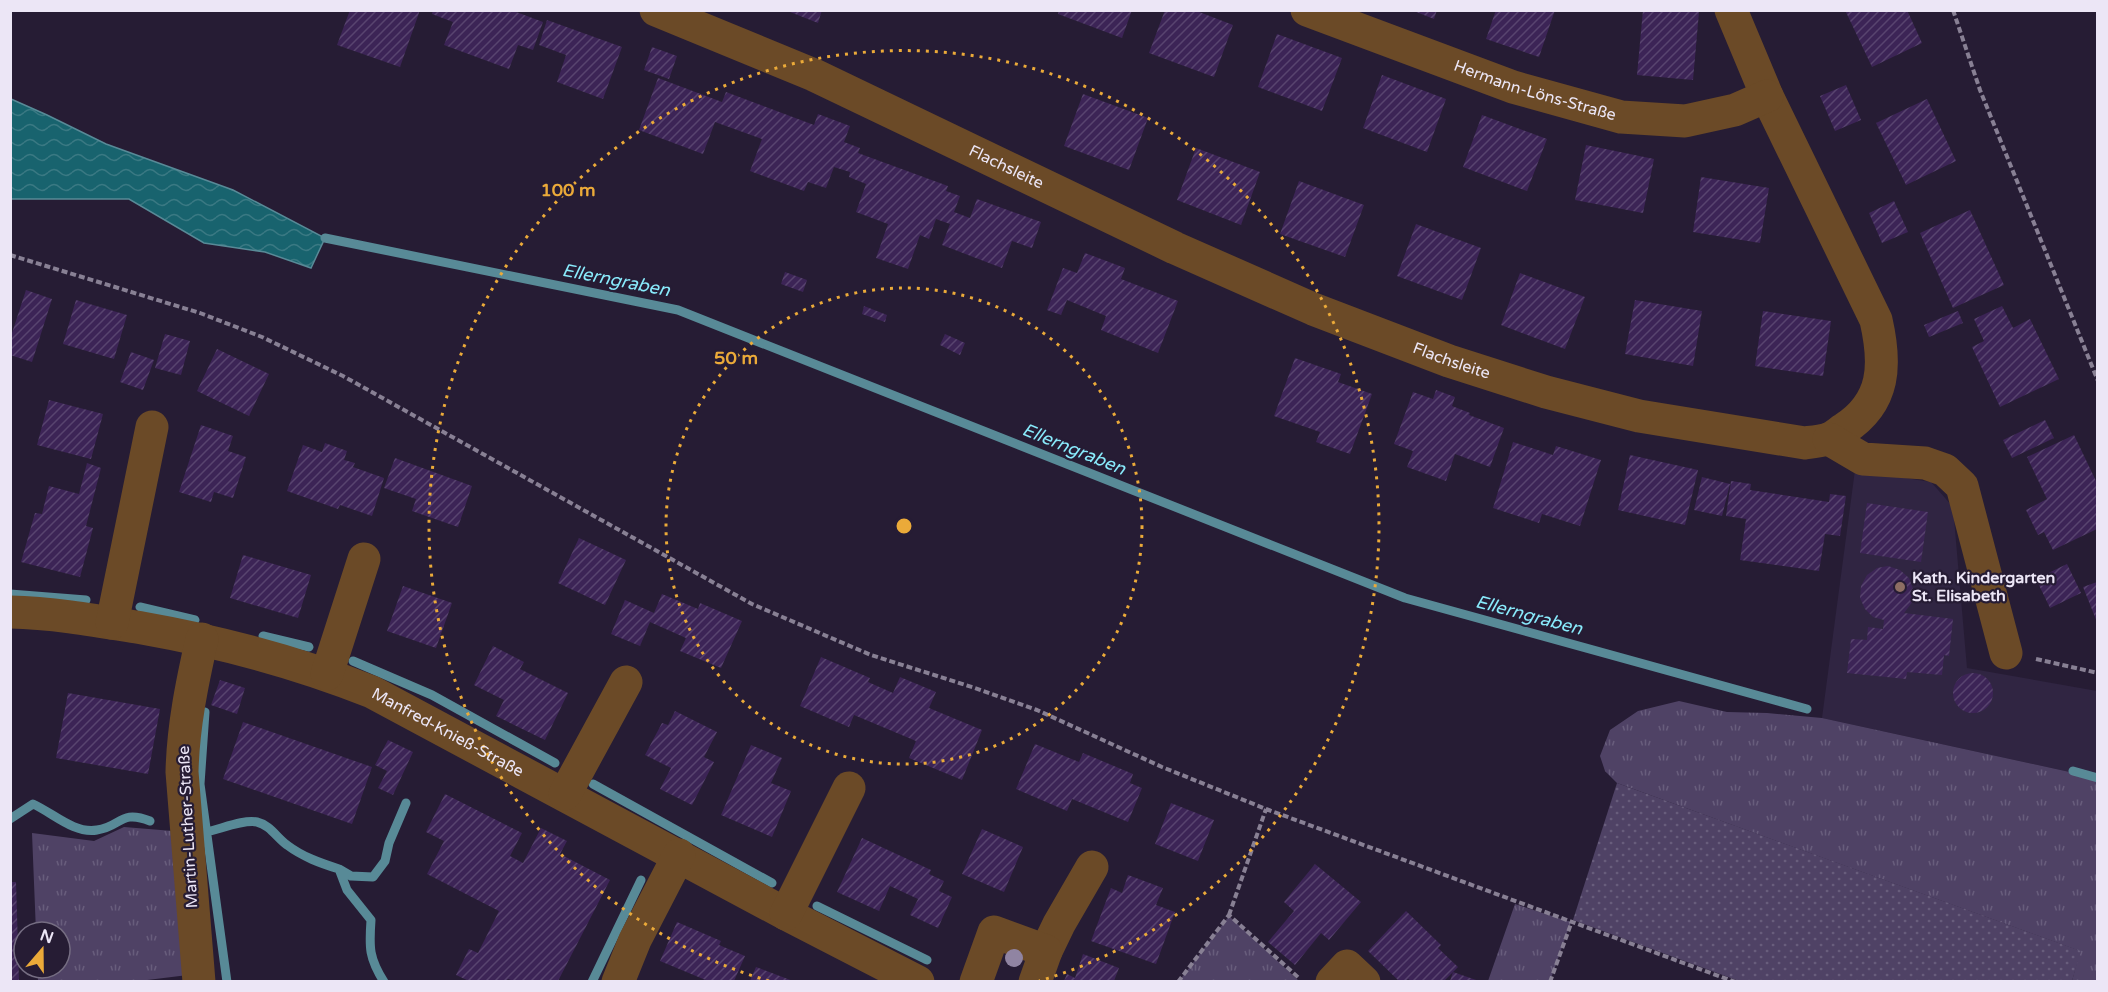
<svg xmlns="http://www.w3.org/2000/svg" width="2108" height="992" font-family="'Varela Round',sans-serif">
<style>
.built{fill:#302542}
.grass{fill:url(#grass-tufts)}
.park{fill:url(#park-dots)}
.water{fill:url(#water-waves);stroke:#588a97;stroke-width:1.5}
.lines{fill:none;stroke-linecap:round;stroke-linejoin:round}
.stream{stroke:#588a97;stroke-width:9}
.building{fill:url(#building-hatch)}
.path{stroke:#888094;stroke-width:4;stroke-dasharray:6 3;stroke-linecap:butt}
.minor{stroke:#6b4a27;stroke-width:33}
.tree{fill:#9084a2}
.ring{fill:none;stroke:#ebaa39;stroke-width:3;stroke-dasharray:3 6}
.education-dot{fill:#8d6e63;stroke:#261c34;stroke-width:2}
.labels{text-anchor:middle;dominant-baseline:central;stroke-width:4.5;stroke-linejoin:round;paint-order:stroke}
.street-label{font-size:16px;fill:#ece6f6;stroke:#261c34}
.poi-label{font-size:16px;font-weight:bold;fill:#ece6f6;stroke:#261c34;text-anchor:start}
.water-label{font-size:18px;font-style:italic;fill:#89ebfc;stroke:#261c34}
.centre{fill:#ebaa39;stroke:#261c34;stroke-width:3}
.ring-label{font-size:18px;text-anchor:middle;font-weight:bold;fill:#ebaa39;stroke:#261c34;stroke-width:4.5;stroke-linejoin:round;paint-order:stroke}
</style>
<defs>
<pattern id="grass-tufts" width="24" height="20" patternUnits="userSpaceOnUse" patternTransform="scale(1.5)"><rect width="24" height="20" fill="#4f4265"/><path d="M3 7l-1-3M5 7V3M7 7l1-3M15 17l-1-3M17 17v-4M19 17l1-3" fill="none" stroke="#685d7c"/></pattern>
<pattern id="park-dots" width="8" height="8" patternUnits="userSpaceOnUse" patternTransform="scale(1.5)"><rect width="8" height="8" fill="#4f4265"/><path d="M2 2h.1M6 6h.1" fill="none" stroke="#685d7c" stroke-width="1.8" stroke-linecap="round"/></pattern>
<pattern id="water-waves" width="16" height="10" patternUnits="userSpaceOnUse" patternTransform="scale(1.5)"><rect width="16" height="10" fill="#18636e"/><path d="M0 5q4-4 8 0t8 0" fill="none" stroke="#3a7983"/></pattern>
<pattern id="building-hatch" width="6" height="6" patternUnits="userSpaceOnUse" patternTransform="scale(1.5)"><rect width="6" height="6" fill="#3c2456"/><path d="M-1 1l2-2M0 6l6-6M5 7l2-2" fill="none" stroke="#58446f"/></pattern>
</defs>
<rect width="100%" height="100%" fill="#261c34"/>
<!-- built -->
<path class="built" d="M1855,470l76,12 22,25 14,161 130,23v87l-275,-60z"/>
<!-- grass -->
<path class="grass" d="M1679,701l48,11 40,1 55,5 275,60v203h-25l8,-30 -463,-168 -12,-12 -5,-15 10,-26 28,-19z
M124,827l61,5 11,142 -65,8 -93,-1v-13h22v-36h-24l-4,-99 62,8z
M1515,904l56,18 -21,59h-62z
M1229,916l70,65h-120z"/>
<!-- park -->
<path class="park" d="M1617,783l464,168 -9,30h-333l-166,-61z"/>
<!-- water -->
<path class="water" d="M11,99l36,16 59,29 127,46 92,48 -14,30 -46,-16 -61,-9 -75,-44h-118z"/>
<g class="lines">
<!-- stream -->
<path class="stream" d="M325,238l353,72 727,288 402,111
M10,594l76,6
M140,607l55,13
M263,636l46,11
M353,661l79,34 123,68
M205,712l-5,72 27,198
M2073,771l25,7
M593,784l179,99
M10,819l23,-15c20,9 41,30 64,26 24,-3 23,-21 53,-9
M206,832c15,-3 38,-13 51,-10 13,3 20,16 30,23 16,12 33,18 52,24l8,21 24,30c-2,28 -2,38 13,62
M339,869l12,7 22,1 12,-16 4,-18 17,-40
M817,906l110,54
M592,982l49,-102"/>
</g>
<!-- building -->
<path class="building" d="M350,10h70l-20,57 -63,-22z
M433,10h78l32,12 -10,28 -15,-5 -9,24 -65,-24 9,-23 -21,-8z
M785,10h37l-4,13z
M1059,10h73l-10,28 -64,-24z
M1165,10h29l39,15 -19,52 -65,-24z
M1411,10h26l-3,9z
M1496,10h59l-16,47 -53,-18z
M1643,10l56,2 -6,68 -56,-5z
M1845,10h62l15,33 -50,24z
M547,20l75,27 -19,52 -46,-17 9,-27 -27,-10z
M1277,34l65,24 -20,53 -64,-24z
M652,47l25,9 -8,23 -25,-9z
M1382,75l64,24 -19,53 -64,-24z
M658,78l64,24 4,-10 88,33 4,-11 32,12 -6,16 16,6 -2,5 90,33 -2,5 14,5 -6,16 16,6 7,-19 64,23 -9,26 -20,-7 -10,27 -60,-23 8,-21 -14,-5 -7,20 -9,-4 -12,34 -32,-11 12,-34 -32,-12 10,-28 -17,-7 1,-5 -16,-5 -8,21 -18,-6 -4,9 -54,-20 12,-32 -47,-17 -12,32 -64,-24z
M1846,85l15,35 -26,11 -15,-35z
M1083,94l65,24 -19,52 -65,-24z
M1927,99l29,62 -50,24 -30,-62z
M1482,115l65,24 -20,52 -64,-24z
M1586,145l68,14 -11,54 -68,-13z
M1196,148l64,24 -19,53 -64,-25z
M1701,177l68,11 -9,55 -67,-11z
M1299,181l65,24 -19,52 -65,-23z
M1894,201l14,31 -26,11 -13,-30z
M1970,210l34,75 -51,23 -33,-75z
M1416,224l65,24 -19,52 -65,-24z
M1085,253l40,15 -4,11 57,22 -20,52 -57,-23 5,-14 -39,-16 -6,15 -14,-5 16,-42 14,5z
M785,272l22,8 -4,12 -22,-8z
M1520,273l65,24 -20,52 -64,-24z
M26,290l26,9 -20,63 -22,-7v-16z
M76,300l51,15 -13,44 -51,-15z
M1635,300l67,11 -9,55 -68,-12z
M864,306l23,9 -2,7 -23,-8z
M2002,306l11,22 17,-9 29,60 -59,28 -28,-60 12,-6 -10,-22z
M1763,311l68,10 -8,55 -68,-10z
M1958,311l5,12 -34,14 -5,-12z
M165,334l25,7 -9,34 -26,-7z
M945,334l20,9 -5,12 -20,-10z
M217,349l52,25 -20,42 -52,-25z
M131,352l23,8 -11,30 -23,-8z
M1295,358l46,16 -3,8 34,12 -22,60 -34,-12 4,-10 -46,-16z
M1436,390l19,7 -3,9 18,7 -1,2 35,13 -14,39 -35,-13 -9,27 -39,-14 6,-16 -19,-7 19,-52 20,7z
M49,400l54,14 -12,45 -54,-14z
M2045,420l9,18 -42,20 -9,-18z
M201,425l32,11 -5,15 18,6 -13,41 -19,-6 -3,10 -32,-10z
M2074,435l23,48v46l-44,21 -9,-18 -6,3 -12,-25 21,-11 -20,-42z
M1513,442l40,13 3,-9 45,14 -21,66 -38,-12 -3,9 -46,-15z
M325,443l22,8 -3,9 11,3 -2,4 31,11 -12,38 -32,-11 -2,4 -51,-18 16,-46 19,7z
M1630,455l68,15 -13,55 -67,-15z
M395,458l77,28 -14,41 -46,-16 4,-12 -32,-11z
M87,463l14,5 -15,58 7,2 -13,49 -59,-15 14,-49 7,1 7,-28 30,8z
M1702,477l28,7 -8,32 -28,-6z
M1731,481l20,3 -1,6 79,12 1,-8 16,2 -6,40 -15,-2 -6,37 -79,-11 6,-41 -20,-3z
M1867,503l61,9 -7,50 -61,-9z
M579,538l47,22 -21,45 -47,-22z
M243,555l68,20 -13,43 -68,-20z
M2067,564l14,29 -31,15 -14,-29z
M1888,566l12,4 9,8 4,11v12l-9,12 49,6 -4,37 -5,-1 -2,20 -35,-3 -1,7 -59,-6 4,-34 16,1 1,-13 15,2 1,-9 -11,-3 -8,-8 -5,-11 1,-12 6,-11 10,-7z
M2097,582v40l-14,-35z
M403,586l49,17 -16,45 -49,-17z
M662,594l36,15 2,-6 42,18 -21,47 -41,-17 6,-13 -36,-16 -10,24 -29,-12 14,-34 29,13z
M493,646l31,16 -4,7 48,24 -23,47 -49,-24 8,-16 -30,-15z
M821,657l49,21 -2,4 25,11 7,-16 36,15 -7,16 53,22 -20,50 -53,-22 7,-17 -62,-26 -5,12 -49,-21z
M1953 693a20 20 0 1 1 40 0a20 20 0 1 1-40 0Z
M220,680l25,8 -8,26 -26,-9z
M68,693l92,16 -12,65 -92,-16z
M675,711l42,21 -13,25 10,5 -22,43 -32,-16 11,-21 -26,-13 17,-32 6,2z
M243,722l129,45 -20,57 -129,-45z
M388,740l25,12 -20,43 -15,-7 9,-17 -12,-6z
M1035,744l44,18 4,-9 50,21 -3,9 12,5 -14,34 -56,-23 -5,12 -51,-22z
M751,745l31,13 -11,25 20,8 -19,46 -51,-22z
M445,794l77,39 -12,23 13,7 18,-35 26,13 -7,13 50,26 -52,101h-44l-6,-2 -2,2h-37l-13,-6 13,-26 9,4 21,-42 -72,-37 17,-33 -18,-9z
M1171,803l43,17 -16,41 -43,-17z
M982,829l41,18 -19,45 -42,-18z
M862,838l69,32 -2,4 15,7 -5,10 13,6 -14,31 -28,-13 8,-16 -28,-13 -11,25 -42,-19z
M1315,864l46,38 -32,38 -8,-7 -26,32 -27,-23 26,-31 -10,-9z
M1128,875l35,13 -7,17 19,7 -19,52 -65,-23 20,-53 11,5z
M10,882h6l3,99h-9z
M1406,911l35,34 -3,3 20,19 -14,14h-33l-3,-2 -2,2h-7l-31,-30z
M677,922l44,19 -2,4 26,11 -11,25h-26l-48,-20z
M1083,954l36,14 -5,13h-50l3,-7 8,4z
M756,967l37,14h-43z
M1453,972l26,9h-29z"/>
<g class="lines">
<!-- path -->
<path class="path" d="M1953,10l27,80 118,291
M10,255l190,58 62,24 81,39 409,228 119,51 104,33 62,22 125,57 104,42 469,173
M2036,659l62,14
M1229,915l37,-106
M1178,982l51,-67 71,64
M1550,982l22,-61"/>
<!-- minor -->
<g class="minor">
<path id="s1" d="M656,10l158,65 361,173 138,61 136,52 97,31 93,24 166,27c7,-1 16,-2 23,-4 6,-2 11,-7 16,-10 42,-27 42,-65 32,-109l-109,-224 -36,-86"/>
<path id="s2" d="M1307,10l206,77 108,30 64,4 50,-11 32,-14"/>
<path d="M1829,439l34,20 62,4 20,7 17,16 44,167"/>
<path id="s3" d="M10,612c45,1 89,9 132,16 79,14 155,34 230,64l414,222 132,68"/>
<path d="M112,623l40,-196"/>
<path d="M327,674l37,-115"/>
<path d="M565,794l61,-112"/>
<path d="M786,914l63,-126"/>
<path d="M1046,951l13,-27 33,-57"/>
<path d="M199,982l-17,-210c1,-45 10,-89 20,-133"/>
<path d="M618,982l17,-42 44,-85"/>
<path d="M976,982l18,-50 52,19 -11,31"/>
<path d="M1332,982l15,-16 17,16"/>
</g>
</g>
<!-- trees -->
<circle class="tree" cx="1014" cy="958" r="9"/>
<!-- distance rings -->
<g class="ring">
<circle cx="904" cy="526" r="238"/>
<path d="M769 981A475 475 0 1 1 1039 981"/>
</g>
<!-- markers -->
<circle class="education-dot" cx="1900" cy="587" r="6"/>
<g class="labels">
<!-- street labels -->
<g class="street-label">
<text stroke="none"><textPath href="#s2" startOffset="242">Hermann-Löns-Straße</textPath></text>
<text stroke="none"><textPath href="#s1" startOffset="384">Flachsleite</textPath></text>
<text stroke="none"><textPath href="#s1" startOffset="870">Flachsleite</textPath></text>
<text stroke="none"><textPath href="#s3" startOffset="458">Manfred-Knieß-Straße</textPath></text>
<text transform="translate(188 827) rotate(-93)">Martin-Luther-Straße</text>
</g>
<!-- poi labels -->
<g class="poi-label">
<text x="1912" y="578">Kath. Kindergarten<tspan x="1912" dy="18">St. Elisabeth</tspan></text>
</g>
<!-- water labels -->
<g class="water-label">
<text transform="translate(616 280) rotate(11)">Ellerngraben</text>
<text transform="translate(1074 449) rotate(22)">Ellerngraben</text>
<text transform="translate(1529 615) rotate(15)">Ellerngraben</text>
</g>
</g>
<circle cx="904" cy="526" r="9" class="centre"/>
<g class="ring-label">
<text x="568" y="196">100 m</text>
<text x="736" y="364">50 m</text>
</g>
<!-- border -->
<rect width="2108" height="992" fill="none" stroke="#ece6f6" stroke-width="24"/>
<!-- north arrow -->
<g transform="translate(42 950) rotate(20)"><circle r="28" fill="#261c34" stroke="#756d82" stroke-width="1.5"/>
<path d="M0-4.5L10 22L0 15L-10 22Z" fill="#ebaa39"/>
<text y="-9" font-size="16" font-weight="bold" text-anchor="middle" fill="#ece6f6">N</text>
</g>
</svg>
